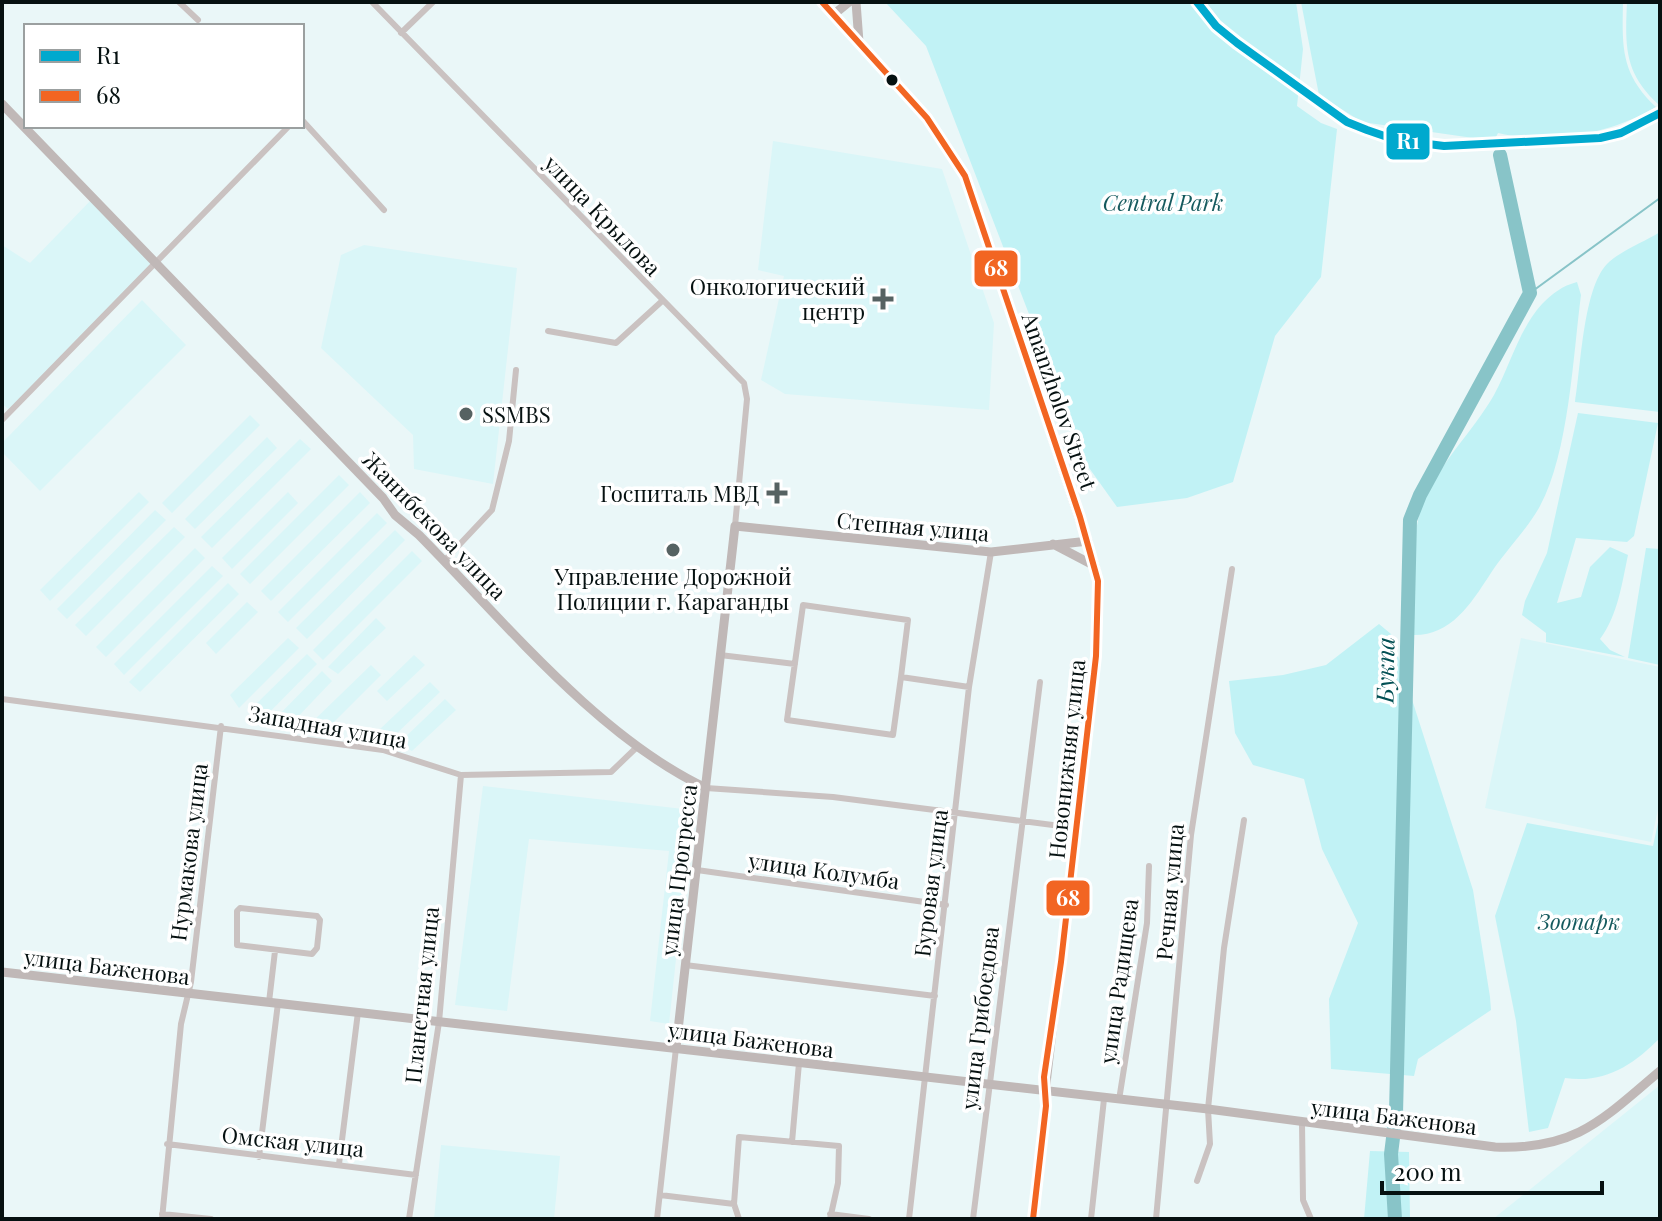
<svg xmlns="http://www.w3.org/2000/svg" width="1662" height="1221" font-family="'Playfair Display',serif">
<style>
.built{fill:#daf6f8}
.green{fill:#c1f2f5}
.lines{fill:none;stroke-linecap:round;stroke-linejoin:round}
.stream{stroke:#88c4c8;stroke-width:2}
.river{stroke:#88c4c8;stroke-width:14}
.street{stroke:#cac2c1;stroke-width:6}
.secondary{stroke:#c0b8b7;stroke-width:9}
.bus-1-casing{stroke:#fff;stroke-width:12}
.bus-1{stroke:#f26522;stroke-width:6}
.rail-1-casing{stroke:#fff;stroke-width:14}
.rail-1{stroke:#00a9ce;stroke-width:8}
.bus-dot{fill:#061111;stroke:#fff;stroke-width:3}
.poi-dot{fill:#566262;stroke:#fff;stroke-width:3}
.labels{text-anchor:middle;dominant-baseline:central;stroke-width:7;stroke-linejoin:round;paint-order:stroke}
.park-label{font-size:22px;font-style:italic;fill:#155a5e;stroke:#fff}
.street-label{font-size:22px;fill:#061111;stroke:#fff}
.poi-label{font-size:22px;fill:#061111;stroke:#fff;text-anchor:end}
.water-label{font-size:24px;font-style:italic;fill:#024f53;stroke:#fff}
.line-badge{stroke:#fff;stroke-width:3}
.badge-label{font-size:22px;text-anchor:middle;font-weight:bold;fill:#fff}
</style>
<rect width="100%" height="100%" fill="#eaf7f8"/>
<!-- built -->
<path class="built" d="M773,141l169,28 52,154 -5,87 -204,-16 -24,-14 23,-104 -26,-6z
M93,198l64,65 -146,148 -9,-7v-159l28,18z
M364,245l153,23 -24,216 -79,-15 -1,-34 -92,-87 20,-93z
M142,300l44,45 -146,146 -38,-39v-9z
M250,415l10,10 -88,88 -10,-10z
M267,437l10,11 -82,81 -10,-10z
M300,439l11,10 -99,99 -11,-11z
M339,475l10,10 -99,99 -10,-10z
M139,492l10,10 -99,99 -10,-11z
M288,492l10,11 -66,66 -10,-11z
M360,492l10,11 -99,98 -10,-10z
M155,510l11,10 -99,99 -10,-10z
M377,513l10,10 -99,99 -10,-10z
M174,527l11,10 -99,99 -11,-11z
M395,530l10,10 -98,99 -11,-11z
M195,548l10,10 -99,99 -10,-10z
M412,551l10,10 -99,99 -10,-10z
M212,566l11,10 -99,99 -10,-11z
M228,583l11,11 -99,98 -11,-10z
M247,602l11,10 -42,42 -10,-11z
M376,618l10,10 -48,46 -10,-7z
M288,638l11,10 -60,60 -9,-13z
M1521,638l139,29v133l-9,42 -166,-34z
M307,654l10,10 -59,60 -9,-13z
M414,655l11,10 -38,36 -10,-10z
M371,665l10,10 -59,59 -14,-8z
M322,671l10,10 -40,42 -18,-3z
M430,682l10,10 -48,46 -12,-9z
M445,699l11,11 -44,41 -14,-7z
M483,786l209,24 -23,214 -19,-3 19,-170 -140,-12 -22,172 -52,-6z
M1660,1085v134h-167z
M441,1145l119,11 -6,63h-120z"/>
<!-- green -->
<path class="green" d="M885,2h411l7,47 -6,57 24,17 16,6 -16,148 -46,59 -42,146 -46,16 -70,9 -30,-42 -161,-419z
M1301,2h322c-1,46 -2,72 33,105 -45,27 -107,38 -158,26l-4,8 -132,-19 -43,-27z
M1627,2h33l-1,103c-35,-32 -34,-58 -32,-103z
M1660,232v180l-85,-10c6,-35 8,-113 32,-138 13,-13 37,-22 53,-32z
M1577,282l4,13c-8,61 -12,157 -41,211 -13,24 -36,46 -51,70 -19,29 -39,61 -78,59 1,-37 -1,-78 7,-115 9,-45 54,-86 76,-125 16,-29 25,-66 48,-91 11,-11 20,-18 35,-22z
M1578,413l80,10 -24,113 -7,6 -51,-4 -19,65 24,-6 9,-30 20,-20 18,8c-6,28 -10,60 -28,84l10,11 15,7 -79,-15v-9l-24,-18 3,-14 22,-48z
M1646,548l14,1v116l-32,-7z
M1379,624l12,10 82,256 17,107 1,13 -73,49 -4,17 -83,-7 -2,-70 29,-76 -36,-74 -18,-70 -51,-14 -18,-32 -6,-52 54,-6 43,-10z
M1660,813v225c-27,27 -55,46 -95,40l-17,50 -19,4 -13,-111 -21,-105 32,-93 126,23z
M1370,1151l39,1 1,67h-46z"/>
<g class="lines">
<!-- stream -->
<path class="stream" d="M1530,293l130,-95"/>
<!-- river -->
<path class="river" d="M1395,1219l-4,-65 5,-40 14,-594 10,-25 110,-202 -30,-138"/>
<!-- street -->
<path class="street" d="M179,2l19,18
M372,2l372,381 3,16 -12,127
M401,33l32,-31
M302,120l82,90
M548,331l68,12 45,-41
M2,420l287,-294
M444,561l48,-51 17,-69 7,-71
M720,655l75,9
M901,677l-8,58 -106,-15 16,-115 105,15 -7,57 68,10
M2,699l381,51 78,25 150,-3 26,-25
M706,788l127,9 243,31
M697,870l249,35
M240,908l77,8 3,4 -3,28 -5,6 -75,-9v-34z
M685,965l250,31
M269,1002l6,-51
M1119,1100l28,-177 2,-57
M1302,1123l1,77 8,19
M792,1142l7,-79
M167,1144l249,31
M259,1157l19,-154
M339,1164l19,-152
M1197,1181l13,-37 -2,-35 16,-161 20,-128
M660,1195l74,9
M162,1214l49,5
M830,1214l39,5
M162,1219l19,-195 10,-42 30,-256
M409,1219l30,-197 22,-247
M657,1219l19,-171
M739,1219l-5,-15 5,-67 100,9 -1,37 -8,36
M909,1219l60,-532 22,-135
M973,1219l67,-537
M1033,1219l12,-127
M1091,1219l13,-120
M1156,1219l35,-384 41,-266"/>
<!-- secondary -->
<path class="secondary" d="M822,2l105,116 38,58 130,390 3,15 -2,75 -51,436
M856,2l3,40
M833,15l16,-13
M2,104l381,394 12,17 24,20c84,85 179,202 287,253
M1053,544l42,22
M2,972l1206,137 287,38c81,3 107,-27 165,-76
M676,1048l59,-522 256,26 97,-11"/>
<!-- bus-1 casing -->
<g class="bus-1-casing">
<path id="bus-1" d="M822,2l105,116 38,58 115,341 18,64 -2,75 -35,306 -17,115 2,29 -13,113"/>
</g>
<!-- bus-1 -->
<use href="#bus-1" class="bus-1"/>
<!-- rail-1 casing -->
<g class="rail-1-casing">
<path id="rail-1" d="M1197,2l19,24 21,17 110,79 20,8 29,10 48,6 156,-8 21,-5 39,-20"/>
</g>
<!-- rail-1 -->
<use href="#rail-1" class="rail-1"/>
</g>
<!-- markers -->
<circle class="bus-dot" cx="892" cy="80" r="7"/>
<g class="poi-dot">
<path d="M879 287h8v8h8v8h-8v8h-8v-8h-8v-8h8z"/>
<circle cx="466" cy="414" r="8"/>
<path d="M773 481h8v8h8v8h-8v8h-8v-8h-8v-8h8z"/>
<circle cx="673" cy="550" r="8"/>
</g>
<g class="labels">
<!-- park labels -->
<g class="park-label">
<text x="1163" y="202">Central Park</text>
<text x="1579" y="921">Зоопарк</text>
</g>
<!-- street labels -->
<g class="street-label">
<text transform="translate(603 215) rotate(46)">улица Крылова</text>
<text transform="translate(1060 401) rotate(71)">Amanzholov Street</text>
<text transform="translate(435 525) rotate(46)">Жанибекова улица</text>
<text transform="translate(913 526) rotate(5)">Степная улица</text>
<text transform="translate(328 726) rotate(10)">Западная улица</text>
<text transform="translate(1066 759) rotate(-84)">Новонижняя улица</text>
<text transform="translate(188 852) rotate(-83)">Нурмакова улица</text>
<text transform="translate(678 870) rotate(-83)">улица Прогресса</text>
<text transform="translate(824 870) rotate(8)">улица Колумба</text>
<text transform="translate(930 883) rotate(-83)">Буровая улица</text>
<text transform="translate(1169 892) rotate(-85)">Речная улица</text>
<text transform="translate(107 966) rotate(7)">улица Баженова</text>
<text transform="translate(1118 981) rotate(-82)">улица Радищева</text>
<text transform="translate(421 995) rotate(-84)">Планетная улица</text>
<text transform="translate(979 1018) rotate(-83)">улица Грибоедова</text>
<text transform="translate(751 1039) rotate(7)">улица Баженова</text>
<text transform="translate(1394 1116) rotate(7)">улица Баженова</text>
<text transform="translate(293 1141) rotate(6)">Омская улица</text>
</g>
<!-- poi labels -->
<g class="poi-label">
<text x="865" y="286">Онкологический<tspan x="865" dy="25">центр</tspan></text>
<text x="482" y="414" text-anchor="start">SSMBS</text>
<text x="759" y="493">Госпиталь МВД</text>
<text x="673" y="576" text-anchor="middle">Управление Дорожной<tspan x="673" dy="25">Полиции г. Караганды</tspan></text>
</g>
<!-- water labels -->
<g class="water-label">
<text transform="translate(1384 670) rotate(-89)">Букпа</text>
</g>
</g>
<g class="line-badge">
<rect x="1385" y="122" width="46" height="39" rx="8" fill="#00a9ce"/>
<rect x="973" y="249" width="46" height="39" rx="8" fill="#f26522"/>
<rect x="1045" y="879" width="46" height="38" rx="8" fill="#f26522"/>
</g>
<g class="badge-label">
<text x="1408" y="149">R1</text>
<text x="996" y="276">68</text>
<text x="1068" y="906">68</text>
</g>
<!-- border -->
<rect width="1662" height="1221" fill="none" stroke="#061111" stroke-width="8"/>
<!-- legend -->
<rect x="24" y="24" width="280" height="104" fill="#ffffff" stroke="#9ba0a0" stroke-width="2"/>
<rect x="40" y="50" width="40" height="12" fill="#00a9ce" stroke="#9ba0a0" stroke-width="2"/>
<text x="96" y="64" font-size="24" fill="#061111">R1</text>
<rect x="40" y="90" width="40" height="12" fill="#f26522" stroke="#9ba0a0" stroke-width="2"/>
<text x="96" y="104" font-size="24" fill="#061111">68</text>
<!-- scale -->
<path d="M1382 1181v12h220v-12" fill="none" stroke="#061111" stroke-width="4"/>
<text x="1394" y="1181" font-size="24" fill="#061111" stroke="#ffffff" stroke-width="6" paint-order="stroke">200 m</text>
</svg>
